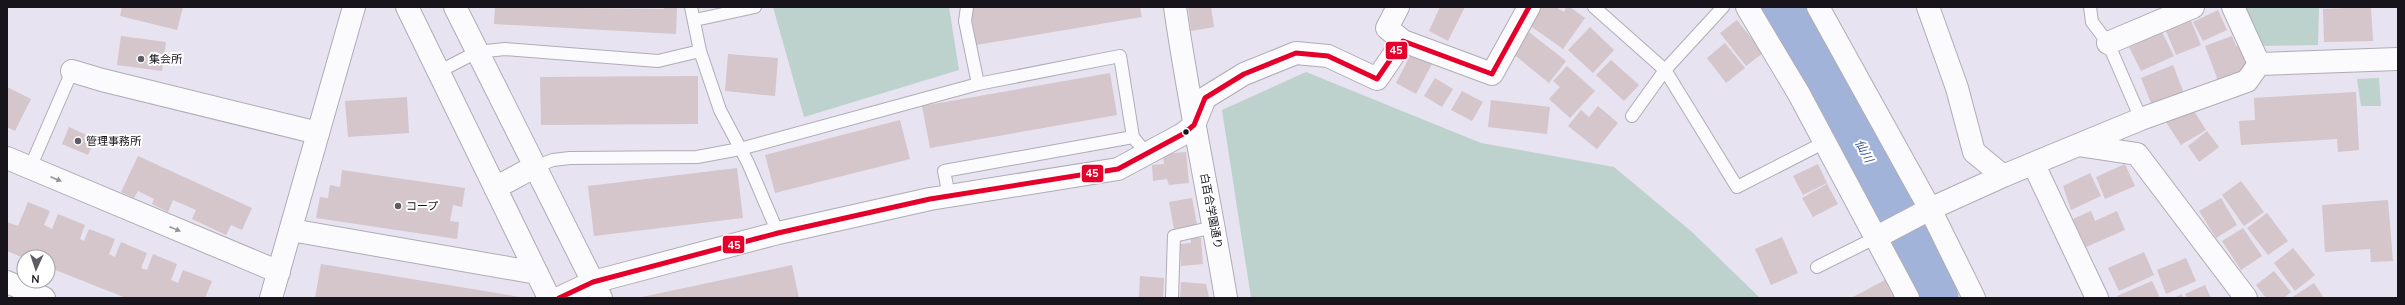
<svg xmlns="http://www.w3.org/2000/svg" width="2405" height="305" font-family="'Nunito Sans','Noto Sans JP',sans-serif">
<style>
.green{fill:#bdd2cc}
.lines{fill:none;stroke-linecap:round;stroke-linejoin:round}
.river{stroke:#a2b3d9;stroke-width:41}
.building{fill:#d4c6ca}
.service-casing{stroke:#afacb6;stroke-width:14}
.minor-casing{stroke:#afacb6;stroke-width:24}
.tertiary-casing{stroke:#afacb6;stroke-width:24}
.service{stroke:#fbfbfd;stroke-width:12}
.minor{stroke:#fbfbfd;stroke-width:22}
.tertiary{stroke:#fbfbfd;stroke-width:22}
.bus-1-casing{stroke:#fff;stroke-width:8}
.bus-1{stroke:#e4002b;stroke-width:5}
.oneway{fill:#949398}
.poi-dot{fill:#605c66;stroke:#fff;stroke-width:1.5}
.bus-dot{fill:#17141c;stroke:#fff;stroke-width:1.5}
.labels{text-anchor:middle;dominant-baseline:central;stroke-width:4;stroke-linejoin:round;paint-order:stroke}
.poi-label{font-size:11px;fill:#17141c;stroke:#fff;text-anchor:start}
.street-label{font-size:11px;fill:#17141c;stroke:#fff}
.water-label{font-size:12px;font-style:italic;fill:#334f8e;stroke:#fff}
.line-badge{stroke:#fff;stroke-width:1.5}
.badge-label{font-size:11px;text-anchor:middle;font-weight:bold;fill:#fff}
</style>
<rect width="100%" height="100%" fill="#e7e3f0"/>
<!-- green -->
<path class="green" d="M773,7h176l10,63 -155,47z
M2245,7h74l-1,38 -56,1z
M1306,72l175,71 133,24 78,65 68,66h-509l-29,-188z
M2379,78l2,28h-20l-4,-27z"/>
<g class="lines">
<!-- river -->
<path class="river" d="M1782,7l21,32 115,211 20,48"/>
</g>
<!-- building -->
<path class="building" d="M122,7h61l-6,23 -57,-14z
M495,7l169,2v-2h13l-1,27 -182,-10z
M970,7h170l2,10 -166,28z
M1188,7h23l3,20 -23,4z
M1440,7h25l-17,34 -19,-10z
M1542,7h14l8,5 2,-5h4l15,11 -22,31 -34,-24z
M2371,7l2,34 -49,1 -1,-33z
M2218,10l9,20 -24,11 -10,-19z
M1737,20l26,33 -17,13 -26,-33z
M2191,21l10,24 -25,10 -10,-24z
M1590,27l24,23 -21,23 -25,-23z
M1529,32l37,29 -17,22 -37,-30z
M2162,32l12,24 -33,15 -12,-24z
M121,36l45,6 -4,29 -45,-6z
M2232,36l4,10 8,-3 10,26 -35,14 -14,-37z
M1725,43l20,25 -19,15 -19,-25z
M728,54l50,4 -3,38 -50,-5z
M1411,54l21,10 -16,30 -20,-11z
M1611,60l28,25 -15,16 -28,-26z
M2173,65l12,31 -32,12 -12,-30z
M1567,66l28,25 -25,27 -21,-19 11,-12 -7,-6z
M1110,73l7,42 -187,33 -8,-42z
M698,76v48l-157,1 -1,-48z
M1435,78l18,11 -11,18 -18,-11z
M7,87l24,12 -16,32 -8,-4z
M1462,91l21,11 -11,19 -21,-11z
M2356,92l3,58 -21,2 -1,-13 -96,6 -2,-24 16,-1 -1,-22z
M407,97l2,36 -61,4 -3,-36z
M1491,100l59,7 -3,27 -59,-7z
M1598,106l20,17 -21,26 -29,-23 13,-16 8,7z
M2191,106l15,24 -25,15 -15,-23z
M900,120l10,39 -135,34 -10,-38z
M69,127l26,12 -7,16 -26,-11z
M2207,131l12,16 -20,15 -11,-16z
M1186,152l3,31 -20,2 -2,-6 -14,2 -1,-16 12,-1 -1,-10z
M138,156l114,52 -10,22 -11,-5 -5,10 -34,-16 4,-9 -23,-10 -5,12 -16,-8 2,-5 -16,-8 -4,7 -13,-6z
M1818,164l9,19 -24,12 -10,-19z
M2125,164l10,22 -30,13 -9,-22z
M737,168l6,50 -149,18 -6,-50z
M342,170l123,18 -3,19 -9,-2 -3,16 9,1 -2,17 -141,-21 4,-21 8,1 2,-13 10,2z
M2090,173l11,23 -30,14 -8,-24z
M2241,181l23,31 -20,14 -22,-31z
M1827,184l11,20 -25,13 -11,-19z
M1192,198l5,27 -23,4 -5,-27z
M2221,198l16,27 -21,13 -17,-27z
M2388,200l5,61 -22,1 -1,-13 -45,3 -3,-47z
M28,202l22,9 -6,14 8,4 6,-15 27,11 -5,14 4,2 5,-12 26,10 -6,15 6,3 6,-15 26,11 -6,15 6,2 6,-16 24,10 -6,16 7,3 5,-13 29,11 -7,17h-79l-78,-31v-10l-24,1 -17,-7v-29l11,4z
M2091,211l4,10 22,-10 8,19 -39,17 -13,-28z
M2267,213l21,28 -20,14 -21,-27z
M2243,228l19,28 -21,14 -19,-29z
M1782,237l16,36 -27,12 -16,-36z
M1191,238h10l2,26 -22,2 -1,-22 11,-1z
M2293,248l22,27 -20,16 -21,-28z
M2144,252l10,23 -35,16 -11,-23z
M2186,258l10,23 -30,13 -9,-24z
M321,264l199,33v1h-205z
M792,265l7,33h-157v-1z
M2274,271l17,21 -7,6h-18l-10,-13z
M1140,276l24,2 -1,20h-24z
M1885,280l9,18h-43z
M2152,281l8,17h-42l-1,-2z
M1181,282l25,2 3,14h-29z
M2314,283l10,15h-33z
M2205,285l6,13h-24l-2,-4z
M2182,294l1,4h-9z"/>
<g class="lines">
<!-- service casing -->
<g class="service-casing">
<path id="service" d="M691,7l9,44 20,59 28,53 30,70
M967,7l-2,14 13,63
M1594,7l71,63 72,117 88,-45
M2090,7l2,15 16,21 33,76
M695,20l60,-13
M438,72l39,-20 28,-3 153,12 42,-10
M1632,116l33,-46 58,-63
M534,167l19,-7 17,-2 127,-1 43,-8 238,-65 142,-28 13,81 13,16
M30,168l42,-97
M949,196l-5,-25 189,-34
M1817,267l58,-29
M1172,298l2,-62 40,-9"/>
</g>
<!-- minor casing -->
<g class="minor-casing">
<path id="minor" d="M407,7l142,291
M455,7l146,291
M1175,7c14,98 35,194 51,291
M1398,7l-11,21 16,13
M1747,7l52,87 109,204
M1818,7l112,202 44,89
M1928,7l29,81 17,64 29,24
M2233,7l26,57
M2108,43l85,-36
M2259,64l139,-5
M72,71l30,9 216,53
M1194,125l11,-27 39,-24 52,-21 32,3 49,23 26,-38 89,33 37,-67
M2078,145l59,9 109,144
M7,158l272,114
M2034,165l63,133
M495,188l39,-21
M291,230l246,43
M1875,238l55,-29 73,-33 138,-57 106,-38 12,-17"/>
</g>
<!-- tertiary casing -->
<g class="tertiary-casing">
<path id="tertiary" d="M7,282l37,16
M271,298l83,-291
M559,298l34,-16 185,-49 152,-34 188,-30 65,-35 11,-9"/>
</g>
<!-- service -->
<use href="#service" class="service"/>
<!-- minor -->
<use href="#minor" class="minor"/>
<!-- tertiary -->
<use href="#tertiary" class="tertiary"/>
<!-- bus-1 casing -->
<g class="bus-1-casing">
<path id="bus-1" d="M559,298l34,-16 185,-49 152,-34 188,-30 65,-35 11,-9 11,-27 39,-24 52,-21 32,3 49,23 26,-38 89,33 37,-67"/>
</g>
<!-- bus-1 -->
<use href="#bus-1" class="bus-1"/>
</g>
<!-- one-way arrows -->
<defs><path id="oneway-solid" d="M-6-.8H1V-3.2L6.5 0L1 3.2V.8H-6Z"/></defs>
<g class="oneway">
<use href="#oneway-solid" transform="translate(56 179) rotate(23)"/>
<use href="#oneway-solid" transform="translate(175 229) rotate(22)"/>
</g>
<!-- markers -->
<g class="poi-dot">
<circle cx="141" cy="59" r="4"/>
<circle cx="78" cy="141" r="4"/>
<circle cx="398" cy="206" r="4"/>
</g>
<circle class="bus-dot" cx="1186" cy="132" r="3.5"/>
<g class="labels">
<!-- poi labels -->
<g class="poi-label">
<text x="149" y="59">集会所</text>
<text x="86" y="141">管理事務所</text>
<text x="406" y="206">コープ</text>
</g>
<!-- street labels -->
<g class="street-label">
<text transform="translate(1211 211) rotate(79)">白百合学園通り</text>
</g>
<!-- water labels -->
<g class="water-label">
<text transform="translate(1864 151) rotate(61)">仙川</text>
</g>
</g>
<g class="line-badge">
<rect x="1385" y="41" width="23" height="19" rx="4" fill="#e4002b"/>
<rect x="1081" y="164" width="23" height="19" rx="4" fill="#e4002b"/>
<rect x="722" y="235" width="23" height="19" rx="4" fill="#e4002b"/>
</g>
<g class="badge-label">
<text x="1396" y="54">45</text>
<text x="1092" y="177">45</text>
<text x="734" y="249">45</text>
</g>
<!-- border -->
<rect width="2405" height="305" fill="none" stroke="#17141c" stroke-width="16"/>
<!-- north arrow -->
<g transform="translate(36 269) rotate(183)"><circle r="19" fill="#ffffff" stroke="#a2a1a4"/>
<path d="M0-3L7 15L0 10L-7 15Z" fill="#605c66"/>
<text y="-6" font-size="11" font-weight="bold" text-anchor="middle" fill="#17141c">N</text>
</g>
</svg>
